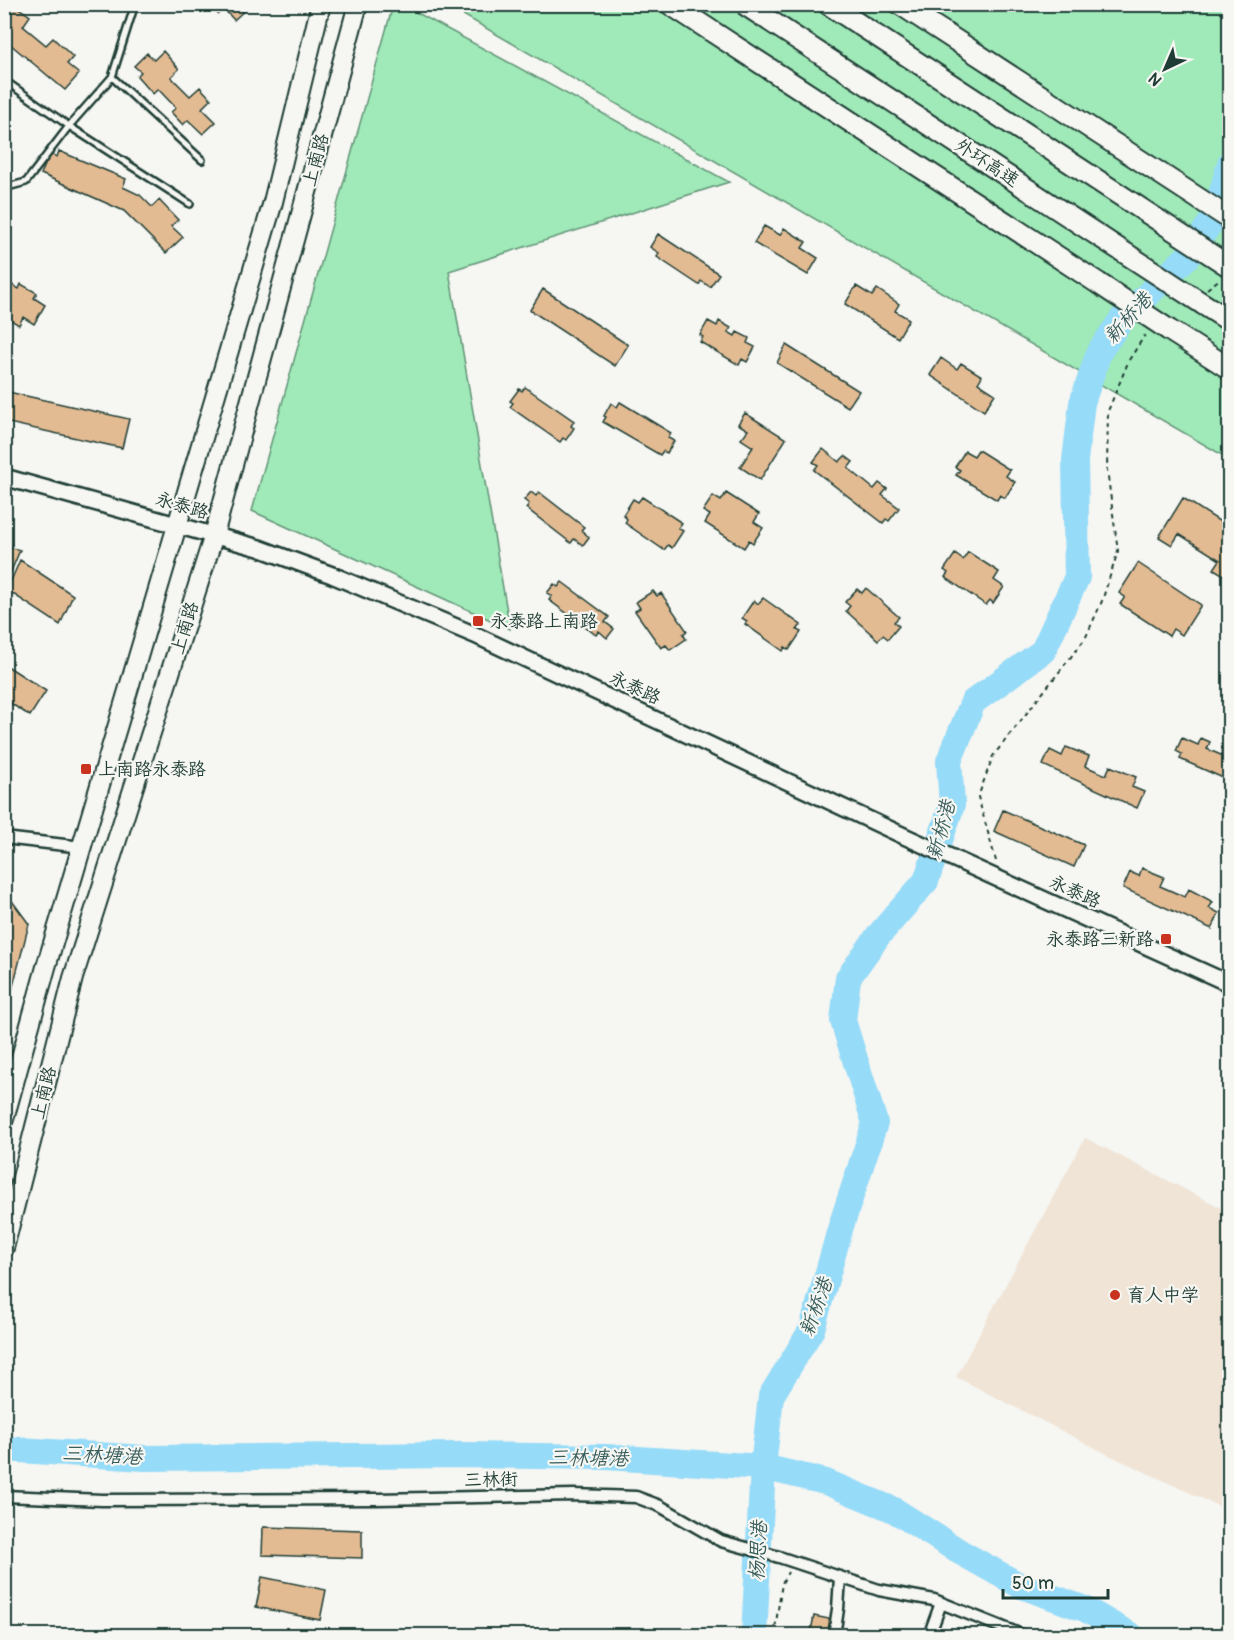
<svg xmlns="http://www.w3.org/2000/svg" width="1234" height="1640" font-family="Pangolin,'LXGW WenKai TC',sans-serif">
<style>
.built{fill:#f0e4d6}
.green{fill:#a0e9b8;stroke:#609376;stroke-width:1.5}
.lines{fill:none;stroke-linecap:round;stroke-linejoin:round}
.river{stroke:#96dbf8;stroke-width:26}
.building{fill:#e3bb93;stroke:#1f3d34;stroke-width:1.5}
.lane-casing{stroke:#1f3d34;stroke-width:10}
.street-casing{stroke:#1f3d34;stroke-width:15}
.secondary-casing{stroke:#1f3d34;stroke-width:20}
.primary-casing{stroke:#1f3d34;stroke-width:22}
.highway-casing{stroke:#1f3d34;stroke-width:24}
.path{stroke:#1f3d34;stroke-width:2;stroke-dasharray:4.5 4.5;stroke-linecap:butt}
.lane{stroke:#f6f6f2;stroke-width:5}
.street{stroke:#f6f6f2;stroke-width:10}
.secondary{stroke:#f6f6f2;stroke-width:15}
.primary{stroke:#f6f6f2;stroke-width:18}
.highway{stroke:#f6f6f2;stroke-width:20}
.highway-bridge-casing{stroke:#1f3d34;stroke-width:24;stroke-linecap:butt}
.highway-bridge{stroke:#f6f6f2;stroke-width:20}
.poi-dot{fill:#c8321e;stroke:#f6f6f2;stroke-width:2}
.labels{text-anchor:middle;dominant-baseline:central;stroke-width:4.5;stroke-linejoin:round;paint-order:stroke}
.street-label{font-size:18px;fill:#1f3d34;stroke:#f6f6f2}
.poi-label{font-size:18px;fill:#1f3d34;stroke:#f6f6f2;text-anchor:start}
.water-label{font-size:20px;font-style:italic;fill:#375d5b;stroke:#f6f6f2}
</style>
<rect width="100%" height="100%" fill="#f6f6f2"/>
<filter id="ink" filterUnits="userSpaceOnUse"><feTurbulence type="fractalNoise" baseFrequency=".0167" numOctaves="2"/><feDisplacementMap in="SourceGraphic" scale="12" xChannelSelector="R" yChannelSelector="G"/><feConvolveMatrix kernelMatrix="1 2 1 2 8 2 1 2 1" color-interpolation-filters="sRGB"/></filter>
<g filter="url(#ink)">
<!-- built -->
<path class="built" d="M1085,1138l144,74v299l-120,-56 -153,-78z"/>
<!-- green -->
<path class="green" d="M393,5h10l326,177 -280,89 61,358 -258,-118z
M446,5h783v454z"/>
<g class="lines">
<!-- river -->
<path class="river" d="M4,1449l140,9 318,-3 144,2 157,10 63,15 68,28 66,42 59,33 66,24 47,27
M754,1636l9,-169 8,-71 41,-67 29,-103 34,-103 -32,-102 5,-43 30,-42 48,-55 26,-76 -3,-44 24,-59 70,-51 34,-74 -2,-117 7,-57 17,-51 23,-33 66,-63 27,-40 15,-53"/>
</g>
<!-- building -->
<path class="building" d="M4,4h9l17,12 -7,10 23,19 7,-7 20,19 -6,7 12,10 -14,16 -61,-51z
M210,4h34l3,4 -13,12 -10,-11 -6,5z
M163,51l16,18 -8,8 19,19 10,-9 11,12 -9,9 14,14 -13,12 -15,-14 -5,5 -12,-13 5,-4 -18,-19 -5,5 -16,-18 4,-4 -7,-6 13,-13 7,7z
M59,151l67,28 -3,8 17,8 12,12 7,-7 19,20 -7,6 12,11 -17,16 -42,-42 -83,-37 9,-20 7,3z
M764,226l16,9 4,-7 22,14 -4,6 16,10 -10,17 -54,-32z
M658,234l61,40 -9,13 -9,-6 -2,4 -42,-28 2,-4 -9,-6z
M4,280l15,9 2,-5 16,9 -3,5 11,7 -11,19 -11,-7 -4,8 -15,-9 4,-8 -4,-2z
M856,286l16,10 5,-7 22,15 -4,7 14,8 -11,19 -53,-34z
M543,289l85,56 -13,21 -85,-56z
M708,321l9,5 2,-5 12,7 -3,4 7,4 2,-4 12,6 -2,5 8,4 -8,15 -5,-3 -3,6 -39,-23 3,-5 -3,-2z
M786,345l73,46 -8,12 -3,4 -71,-44z
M941,358l16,11 4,-6 21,13 -4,7 17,11 -11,17 -54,-36z
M525,387l49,34 -3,5 3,2 -8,12 -3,-2 -3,4 -50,-35 3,-4 -3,-2 9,-12 3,2z
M4,391l125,28 -7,29 -118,-26z
M620,402l51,31 -3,5 6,3 -7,12 -4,-2 -3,4 -57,-33 3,-5 -2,-1 7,-13 6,4z
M745,413l41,26 -26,41 -20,-13 13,-20 -12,-8 7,-9 -10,-6z
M823,449l16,13 6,-6 8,6 -5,6 26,21 5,-6 8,6 -5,6 17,13 -10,13 -3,-2 -3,4 -69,-53 4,-5 -5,-3z
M978,450l32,20 -4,6 9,6 -10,16 -5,-3 -3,5 -41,-25 4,-5 -5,-3 10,-16 9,5z
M531,492l5,4 3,-4 45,35 -3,3 8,7 -6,8 -9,-6 -3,4 -45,-35 3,-4 -5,-4z
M726,493l33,21 -5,8 9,6 -10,15 -4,-3 -5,8 -39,-25 5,-8 -7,-4 10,-15 8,5z
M642,497l40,26 -4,5 5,3 -11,17 -4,-3 -4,5 -39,-27 2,-4 -4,-4 10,-16 5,3z
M1183,498l47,30v51l-16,-10 6,-9 -41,-26 -7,11 -13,-8z
M4,546l16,4 -10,24 -6,-1z
M968,552l31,20 -5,8 10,7 -11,16 -3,-3 -4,5 -41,-28 3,-4 -4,-3 11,-16 8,6z
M20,560l53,35 -13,30 -53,-35z
M1138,563l63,42 -19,30 -9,-6 -4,7 -49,-32 5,-7 -6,-4z
M562,582l47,35 -4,5 9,7 -7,9 -8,-7 -3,4 -47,-35 3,-4 -5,-3 7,-9 4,3z
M866,588l33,29 -5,5 5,4 -11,13 -5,-4 -5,5 -32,-29 4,-5 -5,-4 12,-13 5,4z
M653,591l4,5 4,-3 26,38 -4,3 3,5 -16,11 -4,-5 -5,3 -26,-37 5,-3 -4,-6z
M763,598l38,27 -4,5 4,2 -12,18 -4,-3 -2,4 -38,-27 2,-3 -5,-3 12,-18 4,4z
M4,664l42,27 -16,25 -26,-17z
M1182,738l16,7 3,-7 9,4 -3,7 23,10v22l-50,-22 2,-5 -6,-3z
M1066,747l23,9 -4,10 21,9 4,-9 26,11 -4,10 12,5 -7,16 -94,-43 7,-15 12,6z
M1003,810l81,35 -10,22 -80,-36z
M1142,868l22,9 -4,9 25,11 4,-8 24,13 -4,6 10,5 -7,16 -89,-41 7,-16 9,4z
M4,890l25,34 -25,97z
M263,1527l99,3v28l-100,-3z
M262,1577l64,13 -6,30 -64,-13z
M814,1616l20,4 -4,16h-20z
M261,1630l26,6h-27z
M346,1633l22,2v1h-22z"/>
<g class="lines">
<!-- lane casing -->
<g class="lane-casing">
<path id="lane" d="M112,77l23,-73
M4,80l65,46 43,-49 90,83
M4,188l22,-6 43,-56 121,78"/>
</g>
<!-- street casing -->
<g class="street-casing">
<path id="street" d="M4,838l78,9
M4,1496l98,4 275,-1 196,-4 63,2 24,9 61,35 58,16 100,33 55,10 90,36
M834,1636l4,-27 2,-32
M929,1636l12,-33"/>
</g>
<!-- secondary casing -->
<g class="secondary-casing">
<path id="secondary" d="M4,477l255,71 73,27 143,60 429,201 326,148"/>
</g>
<!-- primary casing -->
<g class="primary-casing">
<path id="primary" d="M4,1119l42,-152 227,-765 48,-198
M4,1248l69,-270 141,-443 144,-531"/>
</g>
<!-- highway casing -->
<g class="highway-casing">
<path id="highway" d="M670,4l428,279
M828,4l402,263
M900,4l330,215
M1203,304l27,17
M1169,330l61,39"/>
</g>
<!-- path -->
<path class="path" d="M1207,289l13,-10
M996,861l-18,-64 15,-41 92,-117 17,-38 16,-50 -11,-81 1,-59 21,-51 16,-25
M774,1636l8,-53 6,-11"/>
<!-- lane -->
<use href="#lane" class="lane"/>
<!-- street -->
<use href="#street" class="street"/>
<!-- secondary -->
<use href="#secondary" class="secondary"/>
<!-- primary -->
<use href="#primary" class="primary"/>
<!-- highway -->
<use href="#highway" class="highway"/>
<!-- highway-bridge casing -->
<g class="highway-bridge-casing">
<path id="highway-bridge" d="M744,4l459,300
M1098,283l71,47"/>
</g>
<!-- highway-bridge -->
<use href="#highway-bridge" class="highway-bridge"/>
</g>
</g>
<!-- markers -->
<g class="poi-dot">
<rect x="472" y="615" width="12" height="12" rx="3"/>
<rect x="80" y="763" width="12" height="12" rx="3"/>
<rect x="1160" y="933" width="12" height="12" rx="3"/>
<circle cx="1115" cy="1295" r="6"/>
</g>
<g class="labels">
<!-- street labels -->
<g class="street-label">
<text transform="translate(316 160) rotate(-75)">上南路</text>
<text transform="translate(987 163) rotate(33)">外环高速</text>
<text transform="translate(182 506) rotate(16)">永泰路</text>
<text transform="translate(185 628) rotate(-73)">上南路</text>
<text transform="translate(635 688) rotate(25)">永泰路</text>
<text transform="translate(1075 892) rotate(24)">永泰路</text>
<text transform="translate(44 1093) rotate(-76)">上南路</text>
<text transform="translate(491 1480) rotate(-1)">三林街</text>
</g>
<!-- poi labels -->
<g class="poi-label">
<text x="490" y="621">永泰路上南路</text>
<text x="98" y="769">上南路永泰路</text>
<text x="1154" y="939" text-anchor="end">永泰路三新路</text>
<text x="1127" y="1295">育人中学</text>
</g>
<!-- water labels -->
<g class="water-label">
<text transform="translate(1128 318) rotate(-48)">新桥港</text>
<text transform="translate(941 830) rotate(-75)">新桥港</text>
<text transform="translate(816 1307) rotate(-70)">新桥港</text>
<text transform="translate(102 1455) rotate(3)">三林塘港</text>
<text transform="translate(588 1458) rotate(1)">三林塘港</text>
<text transform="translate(758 1551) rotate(-87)">杨思港</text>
</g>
</g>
<!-- margin -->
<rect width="1234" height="1640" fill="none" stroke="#f6f6f2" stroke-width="24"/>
<rect x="12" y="12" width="1210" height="1616" fill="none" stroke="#1f3d34" stroke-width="2" filter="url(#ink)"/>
<!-- north arrow -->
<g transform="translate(1165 69) rotate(224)" stroke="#f6f6f2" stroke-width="4.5" paint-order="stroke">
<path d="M0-4.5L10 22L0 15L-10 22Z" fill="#1f3d34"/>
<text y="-9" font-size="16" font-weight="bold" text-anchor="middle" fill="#1f3d34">N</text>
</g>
<!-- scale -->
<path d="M1003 1589v9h105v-9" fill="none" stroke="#1f3d34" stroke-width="3"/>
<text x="1012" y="1589" font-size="18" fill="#1f3d34" stroke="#f6f6f2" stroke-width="4.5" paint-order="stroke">50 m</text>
</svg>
